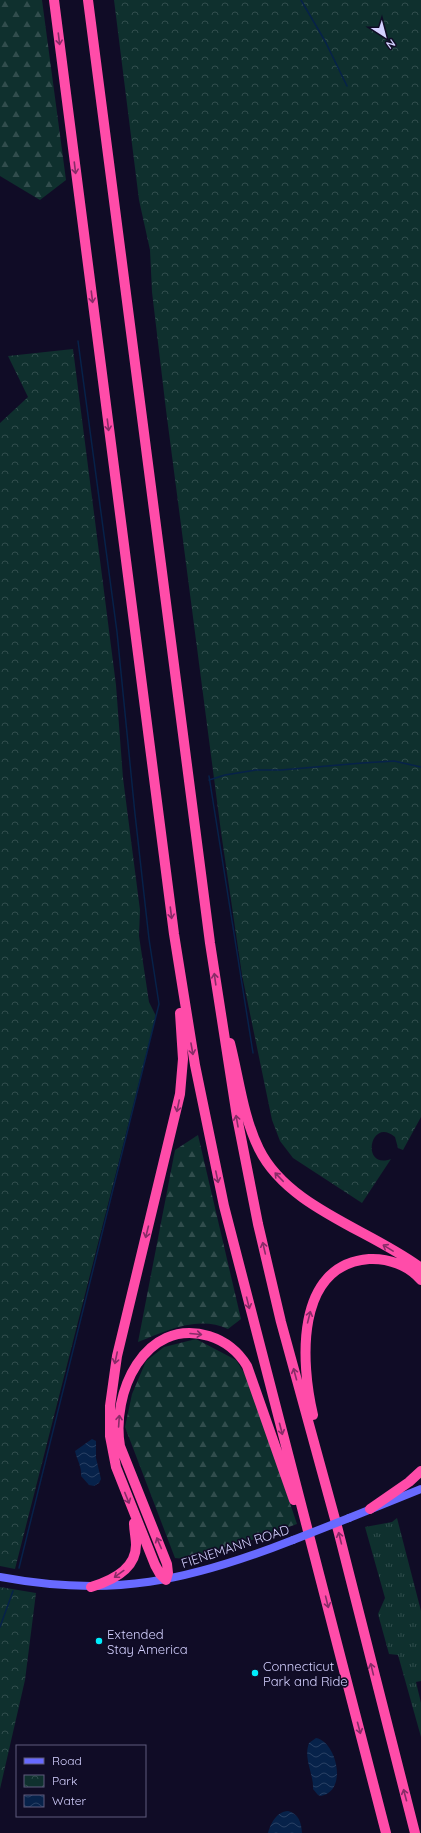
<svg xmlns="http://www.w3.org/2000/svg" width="421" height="1833" font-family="Quicksand,sans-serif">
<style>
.grass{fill:url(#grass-tufts)}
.forest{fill:url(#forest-firs)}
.park{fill:url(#park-crowns)}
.water{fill:url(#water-waves)}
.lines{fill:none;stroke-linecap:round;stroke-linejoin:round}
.stream{stroke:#07224a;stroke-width:1.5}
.secondary{stroke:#686aff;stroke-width:8}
.highway{stroke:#ff4ca9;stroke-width:10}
.secondary-bridge{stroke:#686aff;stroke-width:8}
.oneway{stroke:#882c68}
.poi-dot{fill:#00edfc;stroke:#100c26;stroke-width:1.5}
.labels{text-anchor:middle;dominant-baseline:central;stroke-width:3.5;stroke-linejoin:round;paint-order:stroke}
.street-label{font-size:13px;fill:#d4d1ff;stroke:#100c26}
.poi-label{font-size:13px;fill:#d4d1ff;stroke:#100c26;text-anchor:start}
</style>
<defs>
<pattern id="grass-tufts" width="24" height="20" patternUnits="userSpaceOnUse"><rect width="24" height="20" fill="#0f302e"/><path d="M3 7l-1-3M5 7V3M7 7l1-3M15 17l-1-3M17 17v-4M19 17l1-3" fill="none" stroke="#314d4d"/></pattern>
<pattern id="forest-firs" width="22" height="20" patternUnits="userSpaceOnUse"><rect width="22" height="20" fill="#0f302e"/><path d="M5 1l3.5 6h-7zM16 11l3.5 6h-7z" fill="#314d4d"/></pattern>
<pattern id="park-crowns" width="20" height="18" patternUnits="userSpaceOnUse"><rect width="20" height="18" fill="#0f302e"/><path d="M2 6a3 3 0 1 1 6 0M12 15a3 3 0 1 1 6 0" fill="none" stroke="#314d4d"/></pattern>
<pattern id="water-waves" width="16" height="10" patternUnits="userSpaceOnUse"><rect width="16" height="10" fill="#07224a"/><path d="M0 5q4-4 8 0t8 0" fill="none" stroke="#2a4165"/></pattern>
</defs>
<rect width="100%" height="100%" fill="#100c26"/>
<!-- grass -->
<path class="grass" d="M397,1518l24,93v70l-5,1 5,21v34l-23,-82 -9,-1 -11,-40 7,-16 -20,-71 27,-5z"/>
<!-- forest -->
<path class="forest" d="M0,0h42l24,180 -26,20 -40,-24z
M198,1135l43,184 -13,10c-30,-14 -62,2 -90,13l37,-192z
M196,1339l40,21 12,19 49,145 -102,36 -20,-2 -50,-131 7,-33 14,-33 18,-14z"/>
<!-- park -->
<path class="park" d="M114,0h307v1117l-18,33 -5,-2 -3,-11c-25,-21 -35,33 -4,22l-29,44 -69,-45 -13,-17 -8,-21 -30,-145 -21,-143 -55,-422 -14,-118 -2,-42 -11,-50z
M73,349l43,336 7,93 17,132 -1,26 10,66 7,14 -141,553 -15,-3v-1143l28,-26 -20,-41z
M0,1587l36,6 -11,87 -25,109z"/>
<!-- water -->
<path class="water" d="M92,1439l4,2v17l5,21 -2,4 -5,3 -5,-1 -8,-9c1,-9 -4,-16 -6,-25z
M316,1738c21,4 32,53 5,58l-3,-1 -5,-6c1,-15 -10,-30 -4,-46z
M288,1811c11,3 13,11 14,22h-34c3,-10 8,-21 20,-22z"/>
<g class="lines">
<!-- stream -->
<path class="stream" d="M301,0l24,41 22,45
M209,776l44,277
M209,780l16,-5 31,-5h25l81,-7 32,-2 27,6
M19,1568l140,-564 -10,-65 -14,-125 -18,-182 -39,-291
M0,1627l13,-36"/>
<!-- secondary -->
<path class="secondary" d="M349,1518l72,-29
M0,1577c112,21 189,4 293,-37"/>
<!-- highway -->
<path class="highway" d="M54,0l120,934 21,131 29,141 162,627
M88,0l122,943 27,174 21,107 23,98 57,208 77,303
M180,1013l3,46 -3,35 -63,262 -7,50v30l6,31 39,98 5,9 6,6 2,-7 -1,-9 -47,-118c-9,-52 24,-129 89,-110 16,5 29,15 38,30l47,134
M230,1043c9,35 13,74 29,106 29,59 112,81 162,119
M313,1415c-12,-51 -19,-150 56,-156 19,-1 39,6 52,21
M370,1509l39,-27 12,-11
M91,1587c20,-6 45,-18 45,-42 0,-7 -2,-15 -2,-22"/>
<!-- secondary-bridge -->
<path class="secondary-bridge" d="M293,1540l56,-22"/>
</g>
<!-- one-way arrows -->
<defs><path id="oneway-shaft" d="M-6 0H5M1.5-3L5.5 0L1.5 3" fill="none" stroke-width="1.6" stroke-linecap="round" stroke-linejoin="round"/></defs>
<g class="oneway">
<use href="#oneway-shaft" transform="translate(59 39) rotate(83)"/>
<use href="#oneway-shaft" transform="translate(75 168) rotate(83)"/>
<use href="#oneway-shaft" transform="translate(92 297) rotate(83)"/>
<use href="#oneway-shaft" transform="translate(108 425) rotate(83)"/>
<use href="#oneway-shaft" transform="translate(171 913) rotate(83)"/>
<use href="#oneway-shaft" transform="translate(215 979) rotate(-98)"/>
<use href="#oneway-shaft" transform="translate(192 1049) rotate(80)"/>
<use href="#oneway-shaft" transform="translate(178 1106) rotate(102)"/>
<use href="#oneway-shaft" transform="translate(237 1121) rotate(-100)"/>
<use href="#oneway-shaft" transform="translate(217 1177) rotate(78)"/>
<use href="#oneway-shaft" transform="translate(279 1177) rotate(-134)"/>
<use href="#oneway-shaft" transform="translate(147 1232) rotate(104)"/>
<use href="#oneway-shaft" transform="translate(264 1248) rotate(-103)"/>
<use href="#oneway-shaft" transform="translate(388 1248) rotate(-149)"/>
<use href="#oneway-shaft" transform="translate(248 1303) rotate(76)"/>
<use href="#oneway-shaft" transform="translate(309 1317) rotate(-76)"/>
<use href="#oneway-shaft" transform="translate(196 1334) rotate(5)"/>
<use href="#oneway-shaft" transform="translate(116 1358) rotate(102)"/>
<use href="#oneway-shaft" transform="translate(295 1374) rotate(-105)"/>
<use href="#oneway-shaft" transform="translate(119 1421) rotate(-86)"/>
<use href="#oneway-shaft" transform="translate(281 1429) rotate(75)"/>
<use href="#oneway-shaft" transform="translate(127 1498) rotate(68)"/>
<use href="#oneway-shaft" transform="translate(340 1538) rotate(-104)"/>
<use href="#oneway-shaft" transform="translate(159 1543) rotate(-113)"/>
<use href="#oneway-shaft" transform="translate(119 1574) rotate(144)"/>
<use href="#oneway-shaft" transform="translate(327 1602) rotate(76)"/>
<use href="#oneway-shaft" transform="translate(372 1669) rotate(-104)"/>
<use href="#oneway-shaft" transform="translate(359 1728) rotate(75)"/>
<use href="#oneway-shaft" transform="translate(405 1795) rotate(-105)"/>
</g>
<!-- markers -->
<g class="poi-dot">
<circle cx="99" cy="1641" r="4"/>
<circle cx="255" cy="1673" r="4"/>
</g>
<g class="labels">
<!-- street labels -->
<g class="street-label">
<text transform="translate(235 1546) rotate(-18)">FIENEMANN ROAD</text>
</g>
<!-- poi labels -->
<g class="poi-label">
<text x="107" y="1634">Extended<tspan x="107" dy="15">Stay America</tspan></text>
<text x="263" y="1666">Connecticut<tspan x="263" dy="15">Park and Ride</tspan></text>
</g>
</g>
<!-- legend -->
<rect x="16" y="1745" width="130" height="72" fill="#100c26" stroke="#5e5b7d"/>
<rect x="24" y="1758" width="20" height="6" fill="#686aff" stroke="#5e5b7d"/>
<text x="52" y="1765" font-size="12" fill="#d4d1ff">Road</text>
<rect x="24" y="1775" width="20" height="12" fill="url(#park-crowns)" stroke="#5e5b7d"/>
<text x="52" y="1785" font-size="12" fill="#d4d1ff">Park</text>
<rect x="24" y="1795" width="20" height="12" fill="url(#water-waves)" stroke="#5e5b7d"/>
<text x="52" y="1805" font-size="12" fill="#d4d1ff">Water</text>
<!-- north arrow -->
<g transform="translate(385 36) rotate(144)" stroke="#100c26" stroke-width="3" paint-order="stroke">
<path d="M0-3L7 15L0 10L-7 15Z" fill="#d4d1ff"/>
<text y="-6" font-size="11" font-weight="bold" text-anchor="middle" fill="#d4d1ff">N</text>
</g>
</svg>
